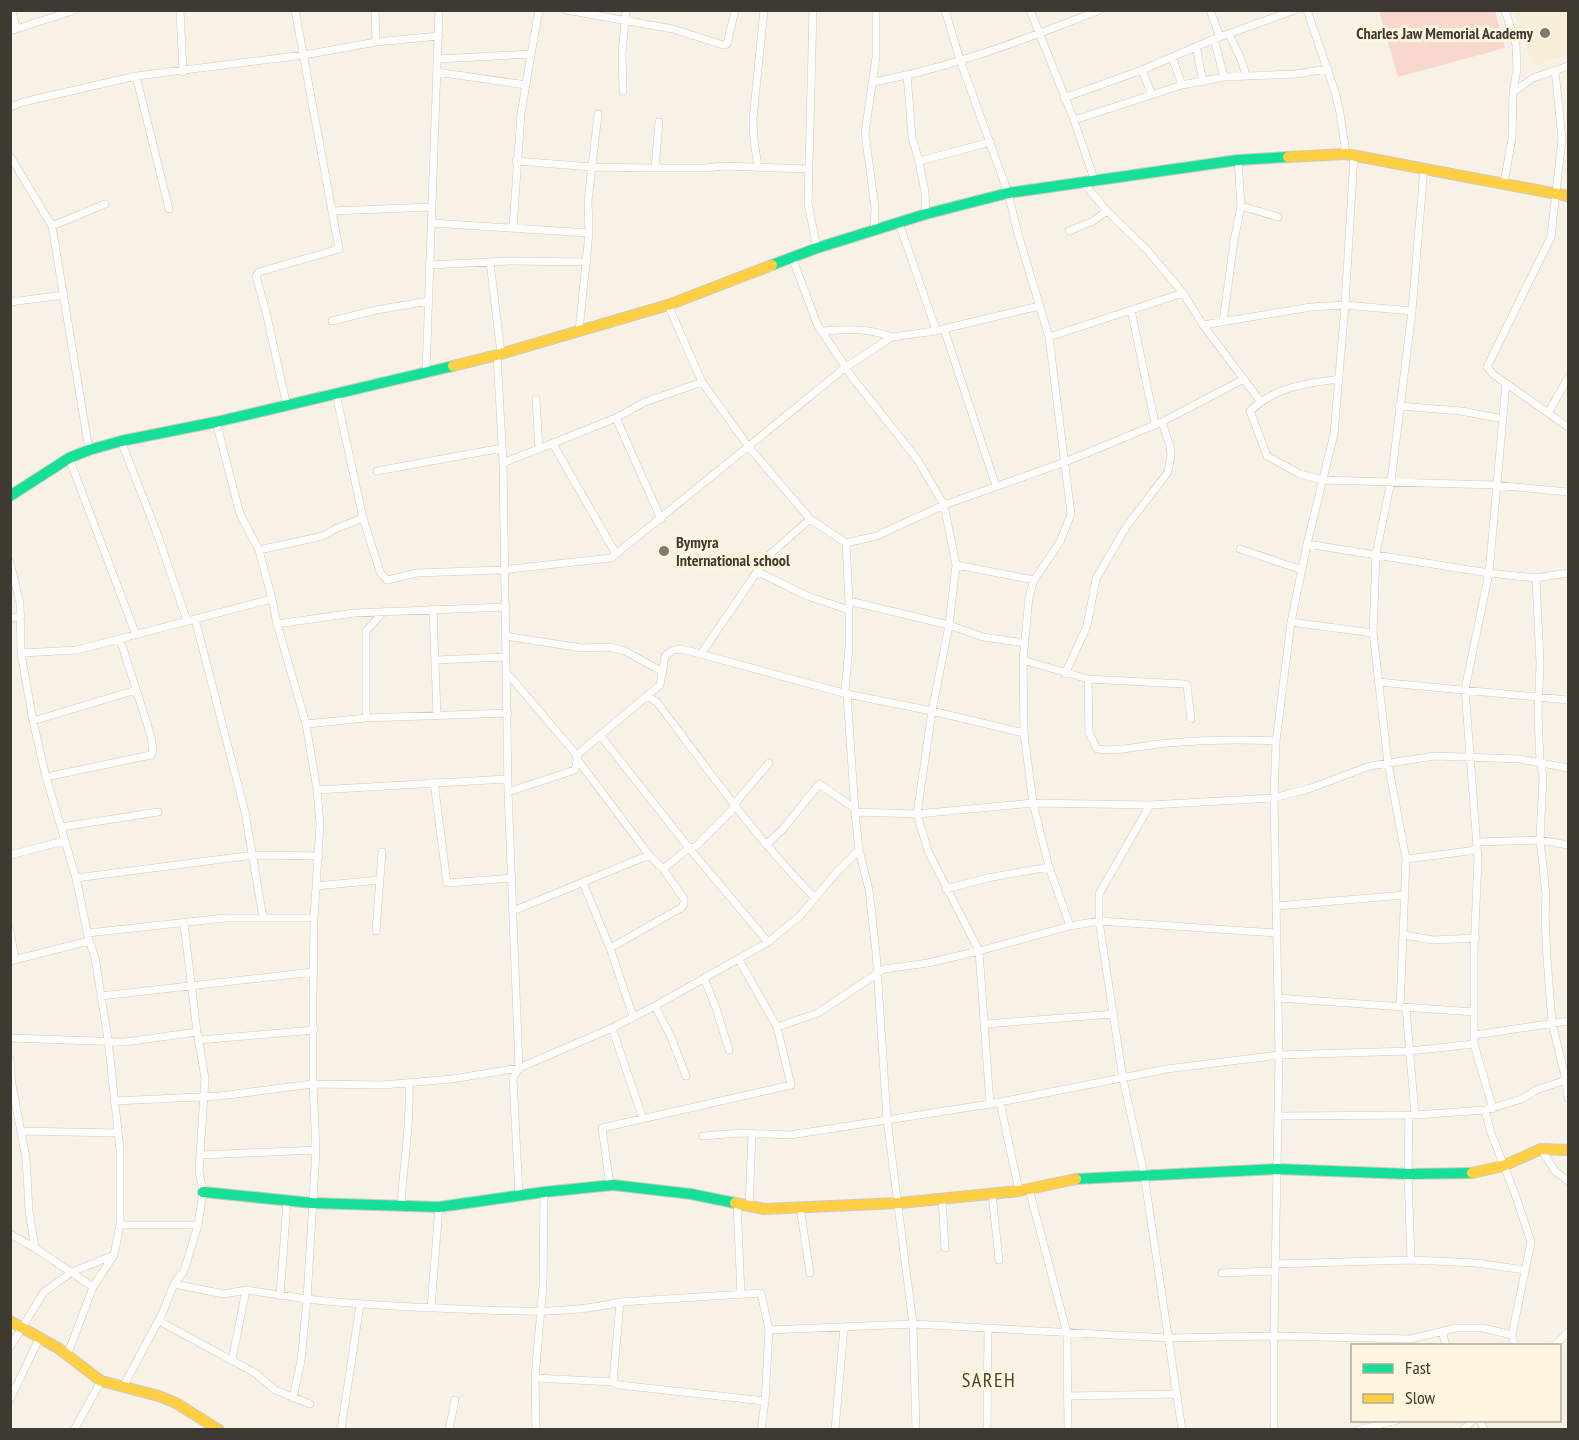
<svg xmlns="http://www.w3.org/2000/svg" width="1579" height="1440" font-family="'PT Sans Narrow',sans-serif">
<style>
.built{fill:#f7eed8}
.green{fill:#fad7cc}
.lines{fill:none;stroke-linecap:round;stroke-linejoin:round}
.street-casing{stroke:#cecac0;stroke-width:8}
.fast-casing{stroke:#cecac0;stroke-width:12}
.slow-casing{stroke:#cecac0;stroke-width:12}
.street{stroke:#fefdfb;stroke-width:7}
.fast{stroke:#16e098;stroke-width:10}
.slow{stroke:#ffcf43;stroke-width:10}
.poi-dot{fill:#7f7a70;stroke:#fef5de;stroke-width:2}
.labels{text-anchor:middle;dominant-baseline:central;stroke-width:6;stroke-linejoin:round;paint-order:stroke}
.poi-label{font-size:16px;font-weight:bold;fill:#3e3a31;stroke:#fef5de;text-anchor:end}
.quarter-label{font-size:20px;letter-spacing:1.5px;fill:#4a4330;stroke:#fef5de}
</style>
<rect width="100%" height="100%" fill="#f7f2e5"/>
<!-- built -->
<path class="built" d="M1514,11h54v44l-35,10z"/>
<!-- green -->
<path class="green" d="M1379,11h116l10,37 -107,29z"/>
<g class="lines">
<!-- street casing -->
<g class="street-casing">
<path id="street" d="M12,10l4,18
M180,10l3,62
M295,10l37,201 99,-4
M375,10l1,32
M566,10l107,19 50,16 4,-1 8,-34
M813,10l-5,194 9,44
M945,10l15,50 48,133 10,41 31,103 22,177 -11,28 -26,38 -5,17 -6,63 1,73 9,70 16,64 21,59
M1030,10l44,110 20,59
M1210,10l10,27
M1307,10l28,82 5,21 6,41
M10,31l65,-21
M1229,34l12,25 5,16
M1214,39l10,38
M1196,46l7,36
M1172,57l10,28
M438,59l93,-5 8,-44
M1142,70l10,25
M1555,70l7,69 -11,98 -64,130 7,8 74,52
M437,72l89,13
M907,75l5,62 7,24
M136,76l33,133
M873,82c78,-14 153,-43 227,-72
M623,91l-1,-37 4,-44
M1513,92l20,-14 35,-12
M1064,98l78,-28 72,-31 81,-29
M10,107l13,-5 113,-26 168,-21 72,-13 63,-6
M1074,120l108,-35 42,-8 72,-3 32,-5
M10,156l42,70 37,224
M516,161l76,6 57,1h57l17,-2 85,3
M758,166l-4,-25 -1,-22 11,-109
M655,168l4,-46
M1082,181l25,30 40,39 36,43 20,32 58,77
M1504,183l8,-45 1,-46 4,-23 -1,-24 -11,-35
M1241,206l37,11
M926,214l-1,-22 -6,-31 72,-19
M431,223l158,10
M899,223l37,107
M52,226l53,-22
M513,227l8,-113 10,-60
M874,230l1,-22 -10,-75 11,-76v-47
M1069,231l24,-10 14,-10
M490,262l11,92
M429,265l81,-4 77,1
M10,302l54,-7
M668,305l34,77 46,64 62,73 36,24 30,-7 68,-31 121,-43 97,-40 82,-43
M1131,310l24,114
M332,321l44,-11 53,-9
M1223,322l11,-81 7,-35 -3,-46
M1203,325l108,-18 34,-2 67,6
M944,329l52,157
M579,331l10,-98 -1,-32 10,-87
M822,331c26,-2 46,-3 70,6
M1049,337l134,-44
M497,355l6,108 5,329 11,276 -6,10 6,118
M426,372l13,-362
M1339,379c-35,5 -62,7 -89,32l17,45 33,18 22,6 173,5 73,7
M336,394l27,124 17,54 7,8 30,-7 84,-3 110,-12 235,-191 46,-30 43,-6 104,-25
M536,399l3,50
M287,406l-21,-94 -10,-36 3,-4 80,-23 -7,-38
M1399,406l62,5 42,8
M1548,413l20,-35
M616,418l45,101
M121,441l36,92 30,88
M553,444l63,110
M69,458l67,177
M503,463l113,-45 29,-16 57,-20
M377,471l125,-23
M846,543l3,58 100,24 34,12 42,6
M1307,544l182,29 47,5 32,-5
M1240,549l62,21
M259,550l64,-14 12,-7 28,-11
M10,562l10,41 1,50 12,68 13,56 30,101 13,63 6,16 13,83 12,109v76l-6,30 -21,32 -26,69
M956,565l78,15
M758,572l49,24 42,14
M1536,578l4,85 -2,52 2,46 3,14 -3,65 6,54 -1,23 2,41 5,65 14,57 2,18
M849,601v46l-4,43 2,4 8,118 4,38 10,40 7,62 11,167 26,205 3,106
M433,609l4,106
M10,618l11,-2
M195,619l50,193 18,106
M1291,622l82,11
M277,624l77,-11 152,-6
M505,636l77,12 28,-1 15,4 38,21
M21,653l56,-3 195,-51
M701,654l66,-97 43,-38
M435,660l71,-3
M1023,660l65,19 96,5 3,1 4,34
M507,673l68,80 2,6 72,96 14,14 21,30v5l-3,4 -71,40
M1065,674l22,-48 9,-47 30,-52 42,-55 3,-17 -1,-9 -8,-24
M1088,679l1,53 8,17c24,3 47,-4 71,-6 36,-3 72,-4 108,-2
M1378,682l190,18
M647,696l10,6c50,66 99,137 158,196
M366,718v-87l18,-20
M33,721l103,-31
M306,724l60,-6 142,-5
M600,735l89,113 79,94
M46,777l105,-22 2,-4 -2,-15 -31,-97
M434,782l13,101 65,-5
M317,790l190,-11
M508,792l67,-22 4,-17 81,-68 5,-29 8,-6 9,-1 165,45 85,17 92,22
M1150,805l-51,89v27l24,158 21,95 38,256
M61,827l97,-15
M1476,842l64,-2 28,5
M767,844l16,-15 36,-45 35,24 1,4 62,2 15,-103 17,-86 7,-60 -12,-60 -27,-46 -65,-82 -35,-53 -25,-67
M10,855l54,-14
M1406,859l71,-9
M663,869l26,-21 7,-2 40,-40 1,-5 32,-38
M76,878l178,-23 65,1
M583,883l27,65 23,68
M316,886l64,-6
M946,889l41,-11 62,-11
M1276,906l129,-11
M513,911l136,-56
M10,930l5,30
M376,931l6,-79
M88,933l137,-15h89
M1404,935l29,5 43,-2
M10,961l79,-20
M704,978l12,30 13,42
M101,996l213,-24
M1278,998l196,14
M655,1006l16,31 15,39
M1400,1007l6,-148 -18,-96 -15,-130 3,-79 15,-73 21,-170 12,-143
M1406,1008l9,107
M985,1024l129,-10
M777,1027l41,-14 66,-44 44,-6 51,-12 91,-25 29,-5 177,12
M612,1028l31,91
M1475,1035l93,-14
M10,1038l115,4 72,-10
M200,1040l114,-10
M10,1060l2,25 14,73 3,53 6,37
M114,1101l106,-5 93,-12 70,1 69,-6 67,-11 93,-40 43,-22 113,-64 32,-26 35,-42 24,-24
M1000,1102l19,89
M990,1104l-11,-153 -51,-100 -11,-37 116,-11 117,2 124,-7 37,-10 59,-22 65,-10 85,3 48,9
M1493,1109l-19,-65v-93l4,-91 -13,-171 24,-116 17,-190
M1485,1110l6,23 24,61 16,48 -19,93 3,11
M1409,1115l-1,59 3,86
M1278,1116l137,-1 70,-5 37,-11 14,-9 30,-10
M21,1131l96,2
M703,1136l38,-3 49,2 200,-31 177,-35 112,-14 131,-4 64,-7
M1541,1149l14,22 13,10
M201,1155l115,-5
M610,1186l-8,-58 189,-43 -14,-58 -38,-67
M1029,1189l38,144 1,97
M992,1194l7,66
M942,1199l3,49
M737,1204l4,90
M749,1206l3,-73
M401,1207c2,-42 10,-82 8,-124
M800,1207l10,66
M120,1225h78
M10,1234l25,14 58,39
M1275,1264l136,-4 65,3 49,7
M1222,1273l53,-2
M174,1284l50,10 22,-4 61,9 9,-149 -3,-66v-84l1,-82 6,-94 -3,-34 -11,-66 -29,-100 -5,-25 -13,-49 -19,-36 -24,-92
M280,1296l7,-95
M431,1308l8,-101
M159,1321l96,52 20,17 35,14
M769,1330l144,-6 256,14 105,-2 137,3 45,-11h27l29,7
M1442,1331l4,15
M1554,1346l14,-14
M10,1347l34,-55 28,-20 42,-17
M232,1360l14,-70
M535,1378l78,4 6,3 146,16
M613,1382l7,-80
M123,1387l39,-73 12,-30 10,-13 14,-46 5,-33 -4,-21 6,-93 -8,-46 -13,-108
M1068,1396l108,-2
M293,1398l8,-37 6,-62c51,6 101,8 152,10 54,2 108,6 161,-7l141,-9 8,37 -4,71 -4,29
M10,1399l30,-62
M1480,1420l4,10
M74,1430l27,-49
M341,1430l19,-125
M449,1430l6,-30
M536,1430l-1,-52 8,-93 1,-93
M835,1430l9,-103
M987,1430l1,-101
M1274,1430v-94l5,-281 -5,-257 2,-57 15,-119 16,-78 27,-110 11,-129 9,-150
M1359,1430l38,-10
M1463,1430l10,-10"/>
</g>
<!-- fast casing -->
<g class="fast-casing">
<path id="fast" d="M772,265l45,-17 109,-34 82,-21 230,-33 50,-3
M10,496l59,-38 20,-8 32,-9 95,-19 237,-56
M1076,1179l201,-10 131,5 64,-1
M203,1192l109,11 127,4 105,-15 69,-7 78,9 44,9"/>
</g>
<!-- slow casing -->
<g class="slow-casing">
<path id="slow" d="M1288,157l58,-3 222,42
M453,366l44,-11 171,-50 104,-40
M1472,1173l31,-7 38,-17 27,1
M735,1203l29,6 135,-6 120,-12 57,-12
M10,1321l48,27 43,33 58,15 17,7 43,27"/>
</g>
<!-- street -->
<use href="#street" class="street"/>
<!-- fast -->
<use href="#fast" class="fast"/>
<!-- slow -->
<use href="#slow" class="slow"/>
</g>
<!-- markers -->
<g class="poi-dot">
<circle cx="1545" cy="33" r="6"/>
<circle cx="664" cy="551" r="6"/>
</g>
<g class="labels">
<!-- poi labels -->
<g class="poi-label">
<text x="1533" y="33">Charles Jaw Memorial Academy</text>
<text x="676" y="542" text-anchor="start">Bymyra<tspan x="676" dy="18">International school</tspan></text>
</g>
<!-- quarter labels -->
<g class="quarter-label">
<text x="989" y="1380">SAREH</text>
</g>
</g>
<!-- border -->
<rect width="1579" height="1440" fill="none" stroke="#3e3a31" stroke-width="24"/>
<!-- legend -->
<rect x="1351" y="1344" width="210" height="78" fill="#fef5de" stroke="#b1aa99" stroke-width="1.5"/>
<rect x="1363" y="1364" width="30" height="9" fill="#16e098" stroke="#b1aa99" stroke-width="1.5"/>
<text x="1405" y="1374" font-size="18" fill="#3e3a31">Fast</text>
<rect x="1363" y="1394" width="30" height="9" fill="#ffcf43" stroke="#b1aa99" stroke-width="1.5"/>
<text x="1405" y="1404" font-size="18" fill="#3e3a31">Slow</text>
</svg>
